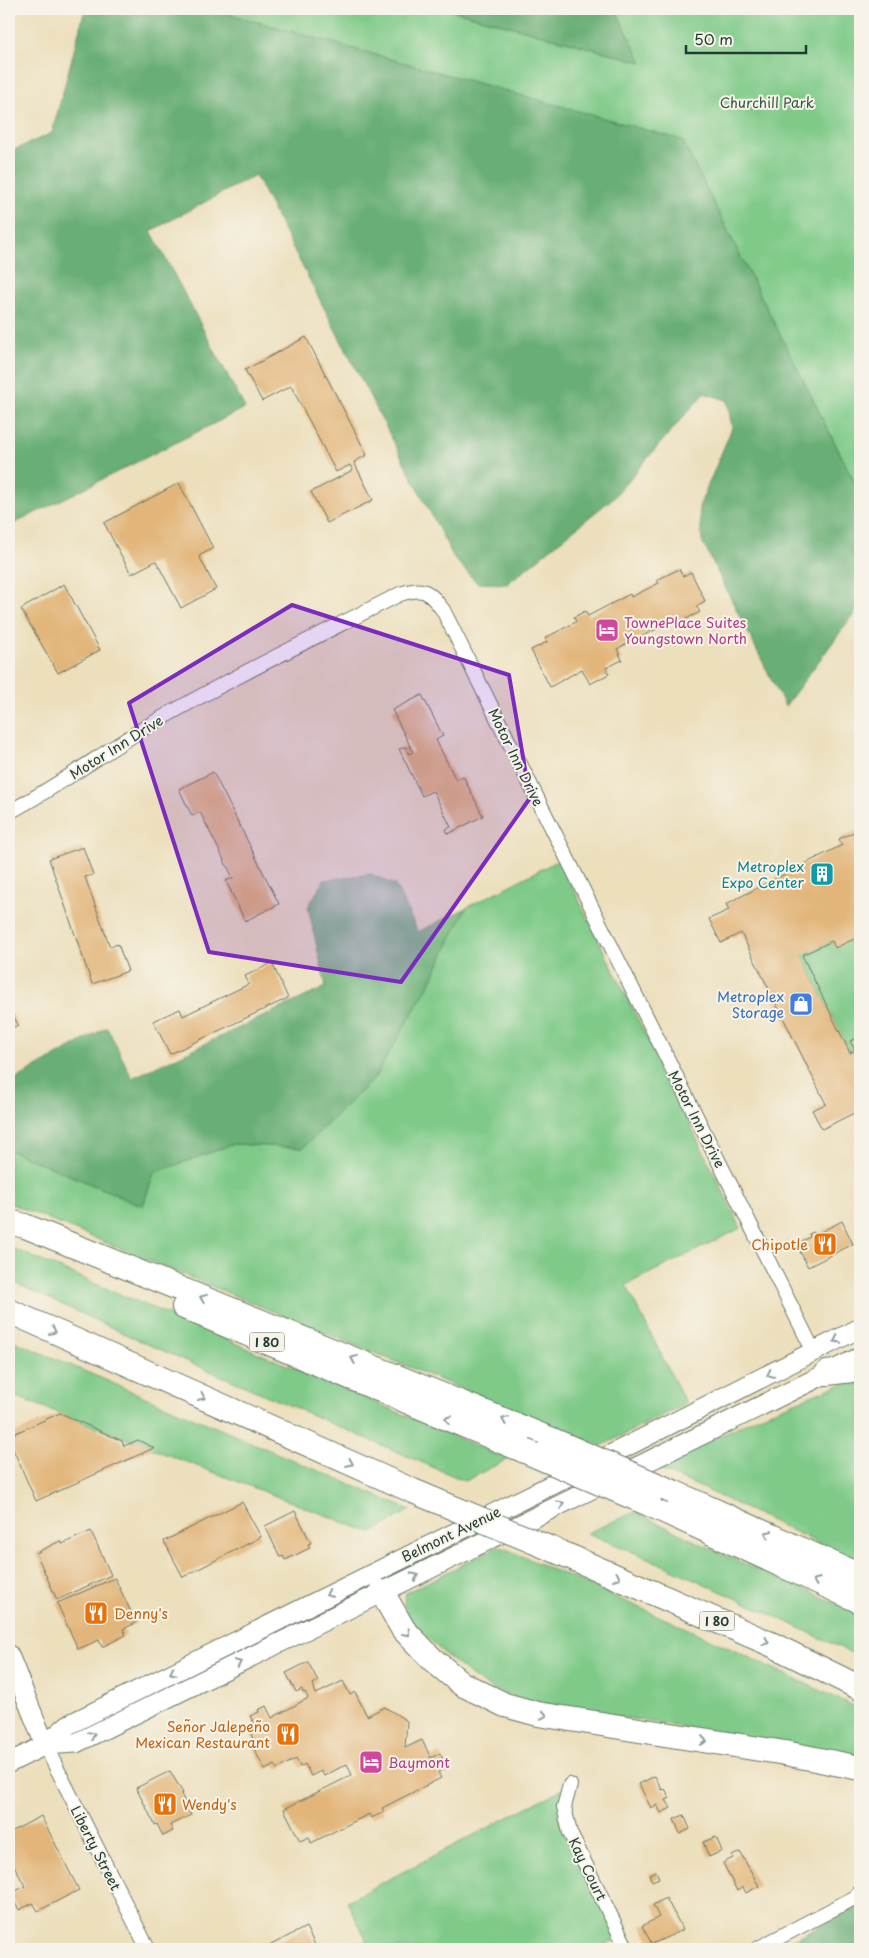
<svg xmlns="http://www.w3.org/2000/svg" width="869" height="1958" font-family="'Playpen Sans',sans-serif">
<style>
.green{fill:#7fca88;stroke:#4f845e}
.forest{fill:#67ae74;stroke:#437654}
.building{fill:#e2b67a}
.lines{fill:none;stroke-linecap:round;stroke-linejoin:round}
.minor-casing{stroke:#677664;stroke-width:16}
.secondary-casing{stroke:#677664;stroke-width:21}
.motorway-casing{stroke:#677664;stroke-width:26}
.minor{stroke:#fff;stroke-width:14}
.secondary{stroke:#fff;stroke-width:19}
.motorway{stroke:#fff;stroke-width:24}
.motorway-bridge-casing{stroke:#677664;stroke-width:26;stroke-linecap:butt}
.motorway-bridge{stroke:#fff;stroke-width:24}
.oneway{stroke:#8f9e9a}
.marked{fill:#7b2cbf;fill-opacity:0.2;stroke:#7b2cbf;stroke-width:4;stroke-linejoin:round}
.labels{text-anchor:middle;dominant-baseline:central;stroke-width:4;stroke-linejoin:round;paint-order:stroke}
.shield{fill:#f7f3e8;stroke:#60746a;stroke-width:1}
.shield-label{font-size:12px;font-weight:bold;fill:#1f3d34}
.park-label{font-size:14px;fill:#325945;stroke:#f7f3e8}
.hotel-label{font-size:14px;fill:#b23c85;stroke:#f7f3e8;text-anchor:start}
.street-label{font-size:14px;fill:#1f3d34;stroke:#f7f3e8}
.culture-label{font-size:14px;fill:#0d838f;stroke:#f7f3e8;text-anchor:end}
.shop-label{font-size:14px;fill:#366cbe;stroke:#f7f3e8;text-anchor:end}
.food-label{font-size:14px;fill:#c56008;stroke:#f7f3e8;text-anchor:end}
</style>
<rect width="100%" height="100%" fill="#f7f3e8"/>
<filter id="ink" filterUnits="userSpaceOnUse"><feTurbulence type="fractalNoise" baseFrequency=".02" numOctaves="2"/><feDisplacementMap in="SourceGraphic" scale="10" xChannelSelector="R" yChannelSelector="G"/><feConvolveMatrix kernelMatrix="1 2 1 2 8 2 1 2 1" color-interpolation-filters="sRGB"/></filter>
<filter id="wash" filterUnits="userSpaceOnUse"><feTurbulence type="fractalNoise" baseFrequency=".0096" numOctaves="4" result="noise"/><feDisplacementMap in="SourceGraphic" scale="20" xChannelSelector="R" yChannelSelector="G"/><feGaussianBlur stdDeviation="1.12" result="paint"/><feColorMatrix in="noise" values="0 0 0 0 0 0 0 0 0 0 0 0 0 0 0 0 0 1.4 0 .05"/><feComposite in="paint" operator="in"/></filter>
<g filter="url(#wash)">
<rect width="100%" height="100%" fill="#ecdfbc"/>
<!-- green -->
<path class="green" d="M211,9h236l194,53 -26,-53h245v484l-178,-353z
M559,860l182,368 -115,57 60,119 -85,42 -592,-243v-53l134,55 11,-32 80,-29 69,4 126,-163 37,-77z
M854,939l6,13v85l-9,5 4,8 -5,3 -48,-98 30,-14 3,6z
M9,1247l499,212 -43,22 -327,-141 -129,-60z
M9,1339l401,171 -38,23 -363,-139z
M860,1377v186l-160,-76 -45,-19 104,-52z
M635,1512l91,44 92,39 42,20v42l-83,-40 -127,-58 -63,-26z
M499,1546l187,82 174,81v48l-311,-52c-22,-5 -46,-10 -65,-21 -18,-10 -78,-60 -80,-80 0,-3 2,-8 2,-11z
M570,1785l-6,22 57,130 -25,12h-225l-24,-48z"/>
<!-- forest -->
<path class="forest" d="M85,9h126l471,131 178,353v113l-75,100 -83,-165 -3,-34 33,-79 -5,-28 -23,-7 -91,105 -106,86 -30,-1 -23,-25 -199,-383 -104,56 94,177 -236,118v-374l43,-19z
M447,9h168l27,53z
M371,874l24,11 23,47 48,-24 -37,77 -54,92 -72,71 -69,-4 -80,29 -11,33 -134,-56v-67l98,-56 25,51 194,-91 -18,-80 16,-27z
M860,1905v44h-86z"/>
<g id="blocks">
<!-- building -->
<path class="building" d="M306,337l61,118 -13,7 19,38 -46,23 -16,-31 42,-22 -3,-5 -14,7 -45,-86 -29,15 -17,-31z
M179,483l34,65 -14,8 17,33 -35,19 -25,-47 -25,13 -27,-51z
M679,569l4,7 8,-4 14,29 -9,5 4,6 -20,10 -2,-4 -61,31 5,11 -16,8 3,6 -19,10 -8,-15 -32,18 -19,-37 16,-8 -2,-4 31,-16 -2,-5 11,-6 3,5 42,-22 1,3 28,-14 -2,-3z
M64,584l36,66 -42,23 -37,-64z
M422,695l21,41 -7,4 20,40 7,-4 20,40 -35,18 -2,-5 5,-2 -18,-36 -11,5 -23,-47 7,-2 3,7 4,-2 -21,-42z
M213,772l66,132 -34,17 -19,-40 7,-3 -33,-66 -8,4 -13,-27z
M860,829v123l-6,-13 -19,9 -3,-7 -30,14 48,98 5,-3 -5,-9 10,-4v50l-6,3 6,11v9l-38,19 -10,-19 14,-6 -85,-171 -20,10 -12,-24 20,-9 -3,-6 116,-59 -3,-6z
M83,847l10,28 -8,2 25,70 8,-3 10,27 -36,13 -43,-125z
M272,963l16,35 -118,56 -17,-33 27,-12 3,7 66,-32 -4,-8z
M13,1015l5,10 -9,5v-13z
M842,1221l11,23 -45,23 -12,-23 14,-7 -1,-3 5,-2 1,3z
M60,1413l62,28 2,5 14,-6 16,8 -118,53 -27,-61v-4z
M242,1502l19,35 -78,40 -19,-36z
M295,1511l16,32 -3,1 2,4 -25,12 -2,-4 -3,1 -15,-31z
M91,1531l20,44 -54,25 -21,-47 24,-12 2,3z
M115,1578l21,45 -13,6 3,6 -24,12 -3,-7 -21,9 -21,-46z
M308,1662l10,19 -5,3 3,10 27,-13 7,14 5,-3 12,24 18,-9 22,14 -2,27 17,-8 9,18 9,-5 7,15 -9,4 3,6 -59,30 2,4 -13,6 -2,-4 -58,29 -2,-6 -9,4 -16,-32 68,-34 -5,-11 -23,12 -3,-5 -10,5 -6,-12 -5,3 -4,-8 -19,10 -2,-4 -10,5 -13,-25 4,-1 -7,-13 7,-4 -6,-11 9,-4 -1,-2 8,-4 6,12 36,-20 -3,-6 -2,1 -1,-4 -6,3 -10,-19z
M170,1771l13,22 -2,1 10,21 -21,10 3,6 -10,5 -6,-12 -2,1 -19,-37z
M655,1776l7,14 3,-1 5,9 -4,2 5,8 -10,5 -4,-8 -6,3 -12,-24z
M684,1815l6,14 -10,5 -6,-15z
M41,1816l38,74 -41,21 -5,-8 -14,7 -9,-16 15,-8 -16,-30v-23z
M716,1837l6,14 -13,6 -6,-15z
M740,1852l19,34 -13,7 -3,-6 -6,4 -14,-28 10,-5 -1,-2z
M656,1871l3,7 -7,3 -3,-7z
M666,1898l17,32 -31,14 -10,-18 17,-9 -6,-12z
M306,1927l11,22h-54z"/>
</g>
</g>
<g filter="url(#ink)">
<use href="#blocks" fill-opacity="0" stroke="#677664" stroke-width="1"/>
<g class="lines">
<!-- minor casing -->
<g class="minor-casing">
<path id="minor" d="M9,812c48,-25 92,-58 139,-86 82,-48 168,-89 252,-132 25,-8 28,-3 43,16l371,742
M45,1745l103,204
M570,1785l-6,22 6,26 57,116
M757,1949l99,-52 4,-5"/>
</g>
<!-- secondary casing -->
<g class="secondary-casing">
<path id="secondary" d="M9,1655l36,90
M45,1745l31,-2 784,-386
M9,1763l36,-18 23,-20 473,-235 319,-162"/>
</g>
<!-- motorway casing -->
<g class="motorway-casing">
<path id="motorway" d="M9,1222l16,4 525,213
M184,1307l341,144
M9,1311l404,180
M827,1373l33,-4
M673,1492l187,84
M649,1504l211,97
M573,1558l200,87 87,43
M382,1592l21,37 30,31 29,24 43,21 33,9 247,39 75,15"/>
</g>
<!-- minor -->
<use href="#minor" class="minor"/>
<!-- secondary -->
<use href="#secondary" class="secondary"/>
<!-- motorway -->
<use href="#motorway" class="motorway"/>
<!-- motorway-bridge casing -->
<g class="motorway-bridge-casing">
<path id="motorway-bridge" d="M550,1439l123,53
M525,1451l124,53
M413,1491l160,67"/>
</g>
<!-- motorway-bridge -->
<use href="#motorway-bridge" class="motorway-bridge"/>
</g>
<!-- one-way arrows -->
<defs><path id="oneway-chevron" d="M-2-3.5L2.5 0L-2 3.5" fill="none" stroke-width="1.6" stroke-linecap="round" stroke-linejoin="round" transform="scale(1.25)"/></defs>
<g class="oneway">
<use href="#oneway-chevron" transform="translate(203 1298) rotate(-158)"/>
<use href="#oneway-chevron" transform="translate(53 1331) rotate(24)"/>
<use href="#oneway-chevron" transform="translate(837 1340) rotate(153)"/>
<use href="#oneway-chevron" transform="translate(354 1359) rotate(-158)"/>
<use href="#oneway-chevron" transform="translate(770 1374) rotate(154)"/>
<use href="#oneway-chevron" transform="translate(202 1397) rotate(24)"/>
<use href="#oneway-chevron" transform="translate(448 1419) rotate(-157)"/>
<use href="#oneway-chevron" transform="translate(505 1420) rotate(-157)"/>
<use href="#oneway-chevron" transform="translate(350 1463) rotate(24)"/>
<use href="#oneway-chevron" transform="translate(561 1504) rotate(-26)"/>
<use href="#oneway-chevron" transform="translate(768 1534) rotate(-156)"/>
<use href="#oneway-chevron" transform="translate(415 1576) rotate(-26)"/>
<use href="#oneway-chevron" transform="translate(617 1577) rotate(24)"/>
<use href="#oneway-chevron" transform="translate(816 1581) rotate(-155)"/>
<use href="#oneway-chevron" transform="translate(329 1594) rotate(154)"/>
<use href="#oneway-chevron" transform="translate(407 1633) rotate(49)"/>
<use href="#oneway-chevron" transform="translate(766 1642) rotate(24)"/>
<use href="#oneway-chevron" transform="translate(238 1663) rotate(-25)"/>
<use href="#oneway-chevron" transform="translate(173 1672) rotate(153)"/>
<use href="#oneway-chevron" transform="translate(544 1715) rotate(10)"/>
<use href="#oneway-chevron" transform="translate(92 1735) rotate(-27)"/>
<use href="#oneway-chevron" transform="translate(704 1741) rotate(9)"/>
</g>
</g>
<!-- marked area -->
<path class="marked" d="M292,605l217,70 21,123 -129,184 -192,-30 -80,-249z"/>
<!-- icons -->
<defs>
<g id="hotel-square" transform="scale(1.25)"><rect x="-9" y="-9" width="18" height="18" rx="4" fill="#d1479c" stroke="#f7f3e8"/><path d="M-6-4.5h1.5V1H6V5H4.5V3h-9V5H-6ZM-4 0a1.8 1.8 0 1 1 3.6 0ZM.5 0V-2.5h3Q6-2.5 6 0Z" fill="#fff"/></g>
<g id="building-square" transform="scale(1.25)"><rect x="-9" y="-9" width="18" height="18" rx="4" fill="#0f9aa8" stroke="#f7f3e8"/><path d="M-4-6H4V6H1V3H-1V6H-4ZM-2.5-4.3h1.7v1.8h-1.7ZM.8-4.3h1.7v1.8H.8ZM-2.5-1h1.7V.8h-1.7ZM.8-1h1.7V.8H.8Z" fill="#fff"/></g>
<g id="shop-square" transform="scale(1.25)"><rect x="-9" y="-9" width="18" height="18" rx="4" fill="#3f7fe0" stroke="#f7f3e8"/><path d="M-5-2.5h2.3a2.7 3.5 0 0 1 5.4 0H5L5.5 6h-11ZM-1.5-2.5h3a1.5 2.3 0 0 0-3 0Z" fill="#fff"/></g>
<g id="restaurant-square" transform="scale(1.25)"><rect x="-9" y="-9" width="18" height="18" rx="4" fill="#e8710a" stroke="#f7f3e8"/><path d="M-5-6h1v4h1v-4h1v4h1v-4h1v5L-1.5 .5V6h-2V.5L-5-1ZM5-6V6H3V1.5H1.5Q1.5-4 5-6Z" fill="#fff"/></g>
</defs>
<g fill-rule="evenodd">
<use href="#hotel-square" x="607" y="630"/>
<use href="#building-square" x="822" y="874"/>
<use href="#shop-square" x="801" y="1004"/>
<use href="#restaurant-square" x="825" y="1244"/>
<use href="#restaurant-square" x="96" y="1613"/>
<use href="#restaurant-square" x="288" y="1734"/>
<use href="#hotel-square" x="371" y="1762"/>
<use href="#restaurant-square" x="165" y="1804"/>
</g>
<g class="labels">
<!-- shield labels -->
<g class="shield">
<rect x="249.5" y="1332.5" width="35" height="19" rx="4"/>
<rect x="699.5" y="1611.5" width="35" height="19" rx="4"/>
</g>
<g class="shield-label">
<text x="267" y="1342">I 80</text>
<text x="717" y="1621">I 80</text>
</g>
<!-- park labels -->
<g class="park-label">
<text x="767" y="102">Churchill Park</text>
</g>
<!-- hotel labels -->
<g class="hotel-label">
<text x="624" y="622">TownePlace Suites<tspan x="624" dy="16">Youngstown North</tspan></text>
<text x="388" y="1762">Baymont</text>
</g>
<!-- street labels -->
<g class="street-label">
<text transform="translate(116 747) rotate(-32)">Motor Inn Drive</text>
<text transform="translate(516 757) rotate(64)">Motor Inn Drive</text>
<text transform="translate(697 1119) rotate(63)">Motor Inn Drive</text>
<text transform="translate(451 1534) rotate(-26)">Belmont Avenue</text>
<text transform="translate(96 1848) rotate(63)">Liberty Street</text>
<text transform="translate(588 1869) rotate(64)">Kay Court</text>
</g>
<!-- culture labels -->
<g class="culture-label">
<text x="804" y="866">Metroplex<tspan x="804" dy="16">Expo Center</tspan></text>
</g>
<!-- shop labels -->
<g class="shop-label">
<text x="784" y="996">Metroplex<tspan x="784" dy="16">Storage</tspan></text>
</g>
<!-- food labels -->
<g class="food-label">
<text x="808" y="1244">Chipotle</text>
<text x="114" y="1613" text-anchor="start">Denny's</text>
<text x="270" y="1726">Señor Jalepeño<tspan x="270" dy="16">Mexican Restaurant</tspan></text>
<text x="182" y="1804" text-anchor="start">Wendy's</text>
</g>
</g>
<!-- margin -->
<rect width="869" height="1958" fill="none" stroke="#f7f3e8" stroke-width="30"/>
<!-- scale -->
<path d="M686 45v8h120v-8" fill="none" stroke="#1f3d34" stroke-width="2.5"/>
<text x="694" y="45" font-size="15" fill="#1f3d34" stroke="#f7f3e8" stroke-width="4" paint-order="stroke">50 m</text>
</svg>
